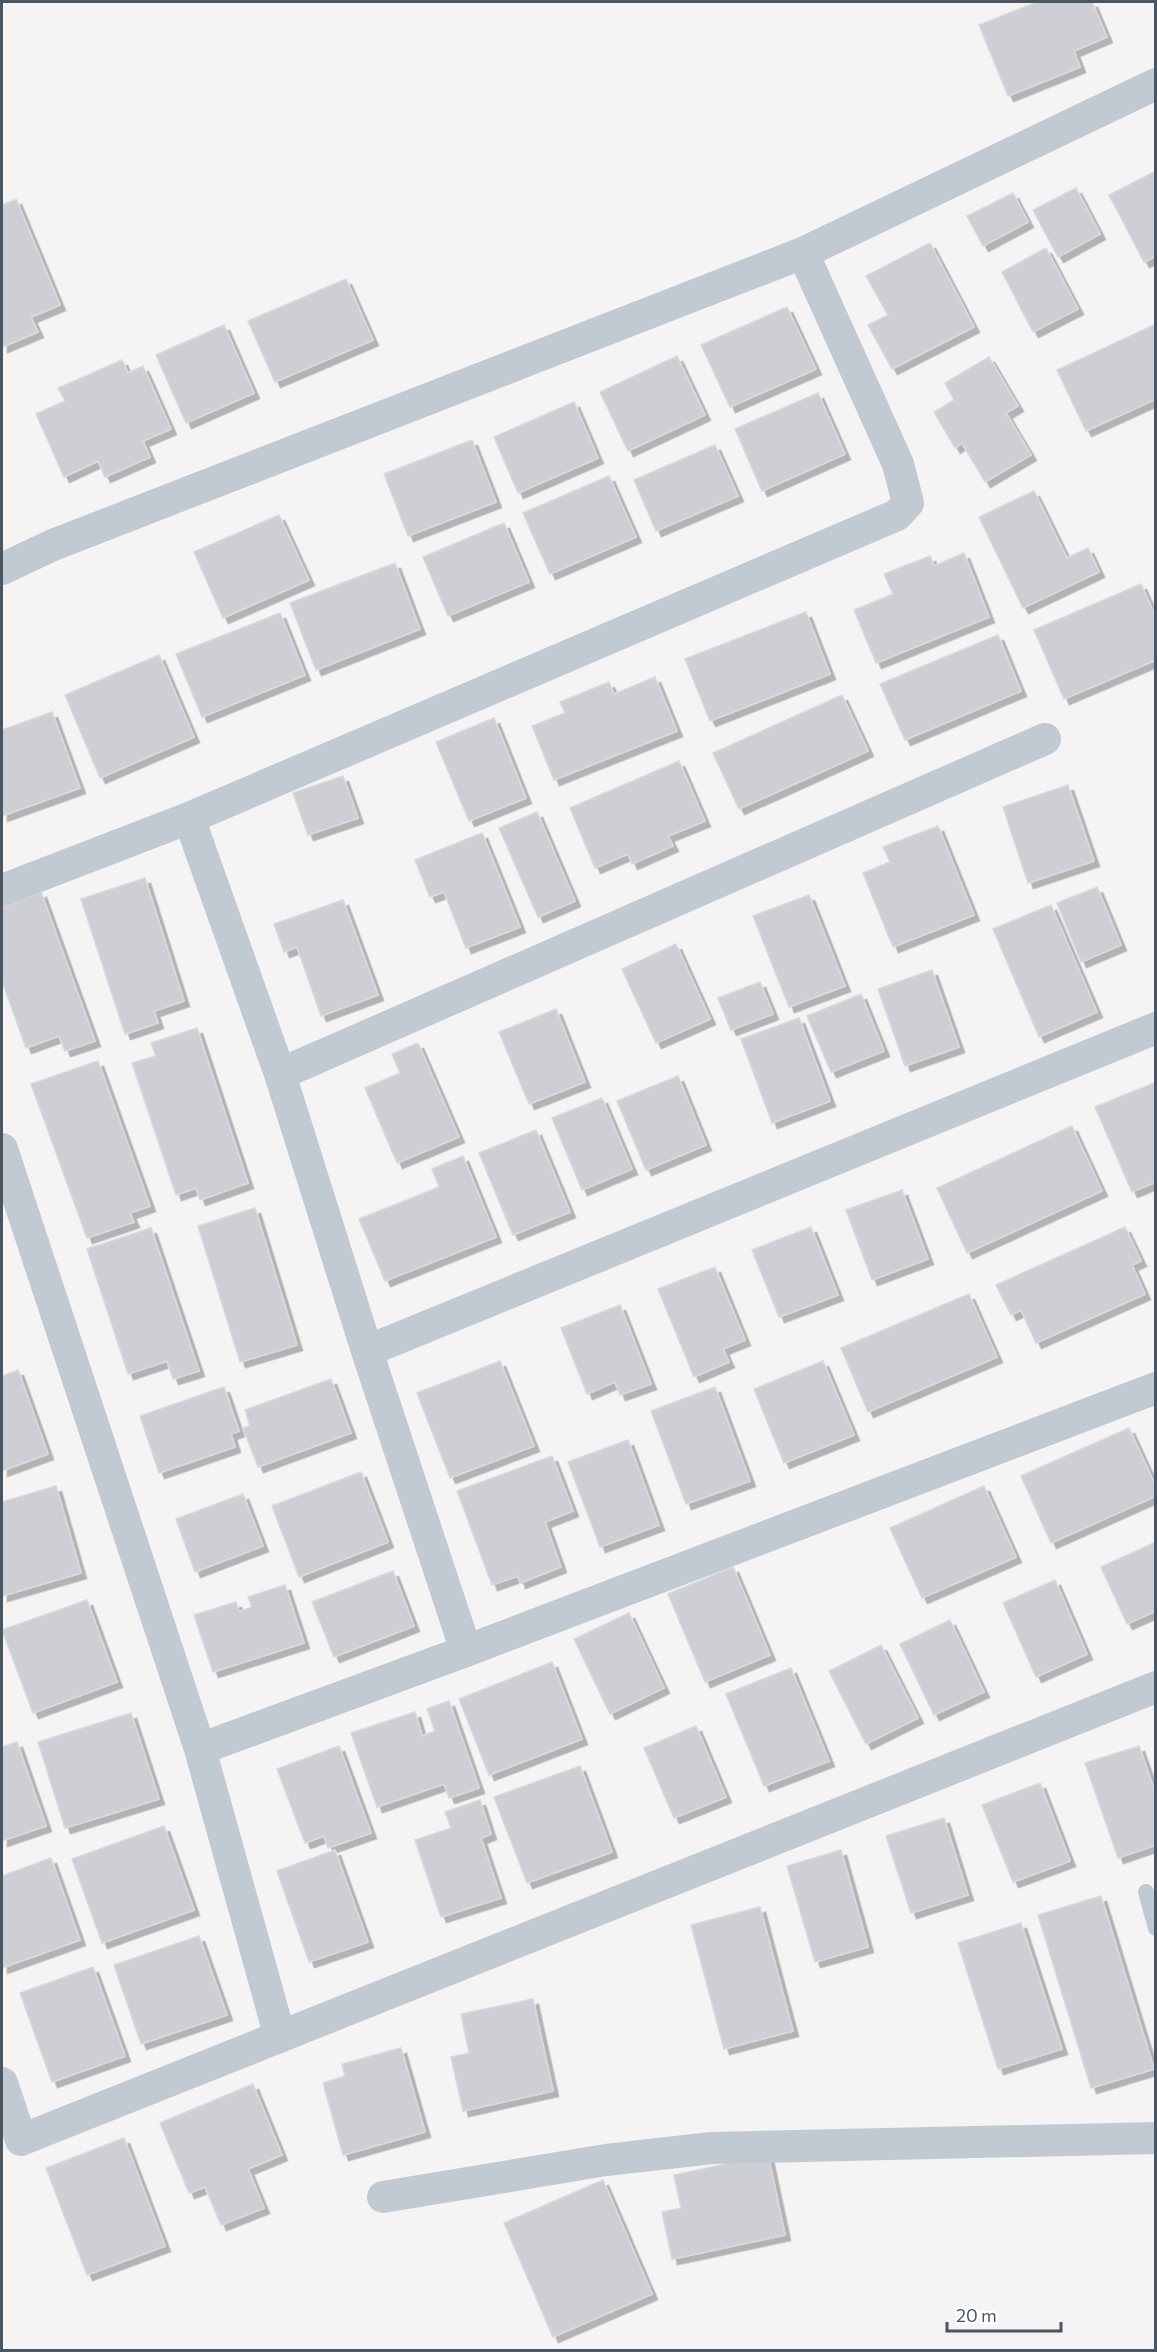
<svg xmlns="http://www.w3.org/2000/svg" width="1157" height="2352" font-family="Commissioner,sans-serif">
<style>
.building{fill:#cdcfd5;stroke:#d7d9de;stroke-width:1.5;filter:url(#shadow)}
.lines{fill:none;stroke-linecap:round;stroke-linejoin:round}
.lane{stroke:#c1cad2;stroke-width:16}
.street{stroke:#c1cad2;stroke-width:32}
</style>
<defs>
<filter id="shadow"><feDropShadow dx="5.5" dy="5.5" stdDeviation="0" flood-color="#0004"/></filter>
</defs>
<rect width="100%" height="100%" fill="#f5f3f3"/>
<!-- building -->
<path class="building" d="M1037,2h55l15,35 -33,14 6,16 -72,29 -29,-71z
M1156,171v85l-12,6 -35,-67z
M1076,188l24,46 -42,23 -25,-47z
M1013,193l15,29 -45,24 -16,-30z
M16,199l44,106 -29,12 7,15 -36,15v-142z
M930,243l44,84 -82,42 -24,-44 20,-10 -22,-39z
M1046,248l32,61 -45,23 -31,-60z
M346,279l27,61 -98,42 -27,-61z
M787,307l29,62 -86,38 -29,-62z
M1156,324v75l-70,32 -29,-61z
M224,325l30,68 -68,30 -30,-68z
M677,356l28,59 -77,36 -28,-59z
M989,357l29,49 -12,7 25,42 -46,27 -23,-39 -7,5 -21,-36 20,-12 -9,-17z
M122,360l6,13 15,-7 28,63 -28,12 7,16 -45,20 -7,-16 -34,16 -28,-63 29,-13 -7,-13z
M818,393l27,61 -83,37 -27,-62z
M574,402l24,56 -80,35 -24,-56z
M472,440l24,62 -88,34 -24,-62z
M715,445l23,51 -82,35 -22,-51z
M609,476l27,61 -86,37 -27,-61z
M1034,491l33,67 21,-10 11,24 -76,36 -44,-91z
M279,515l30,65 -86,38 -29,-66z
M504,523l25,59 -81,34 -25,-59z
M964,553l25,64 -113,46 -22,-53 39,-16 -9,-20 46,-18 4,10z
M395,563l25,66 -104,41 -26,-67z
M1141,584l15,34v42l-92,39 -30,-69z
M806,612l24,62 -120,47 -25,-62z
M280,613l25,62 -103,42 -26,-63z
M998,635l23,56 -116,49 -25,-56z
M159,655l35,82 -94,41 -35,-83z
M655,677l22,54 -123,49 -22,-54 33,-13 -5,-11 49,-20 5,12z
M842,695l26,56 -129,58 -26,-56z
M52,712l28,76 -78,28v-86z
M494,718l32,80 -57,23 -33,-79z
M679,761l26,60 -37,15 5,10 -41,18 -4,-10 -33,14 -25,-60z
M343,776l15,42 -50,17 -15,-42z
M1068,785l26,76 -66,22 -25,-76z
M537,812l38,89 -37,16 -39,-89z
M938,826l36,89 -81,32 -30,-74 27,-11 -7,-15z
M482,833l38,94 -54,21 -22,-56 -14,5 -15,-37z
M145,878l39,123 -30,10 4,12 -33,11 -44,-135z
M1097,887l24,58 -40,17 -24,-59z
M41,892l54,149 -30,10 -6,-15 -33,12 -24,-67v-74z
M809,895l36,91 -56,21 -36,-91z
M343,900l35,95 -57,21 -24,-69 -13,5 -10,-28z
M1051,905l46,107 -58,25 -46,-108z
M676,944l34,75 -54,24 -34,-74z
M932,970l27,77 -54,19 -27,-77z
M760,982l13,32 -42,16 -13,-32z
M861,994l23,57 -53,21 -24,-56z
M556,1009l29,73 -56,22 -30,-72z
M799,1018l31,83 -58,22 -31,-84z
M197,1028l51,155 -48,17 -4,-12 -20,7 -44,-132 24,-7 -5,-13z
M418,1043l41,94 -62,26 -32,-75 35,-15 -8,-19z
M98,1061l52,145 -20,7 4,9 -47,16 -56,-154z
M678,1076l28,69 -60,25 -29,-69z
M1156,1082v100l-24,10 -37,-85z
M602,1098l30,71 -50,21 -30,-72z
M1072,1126l30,65 -135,62 -30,-65z
M536,1130l34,82 -57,23 -34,-82z
M463,1156l33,81 -111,44 -26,-62 80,-32 -7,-18z
M902,1190l26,69 -56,21 -26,-70z
M255,1208l42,137 -57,17 -42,-136z
M811,1227l27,68 -59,22 -27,-67z
M1125,1227l16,34 -9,4 13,29 -109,49 -15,-33 -10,5 -15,-30z
M151,1228l48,143 -26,8 -6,-18 -39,13 -41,-125z
M715,1267l30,73 -22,9 6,13 -35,15 -36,-88z
M969,1294l28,63 -129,55 -27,-64z
M620,1305l31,79 -31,11 -5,-13 -28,12 -26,-66z
M500,1361l34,85 -84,32 -33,-85z
M823,1361l31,74 -70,28 -30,-74z
M18,1370l30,84 -46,17v-95z
M331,1379l20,54 -93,34 -15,-39 7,-2 -5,-16z
M224,1387l15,44 -8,3 4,13 -76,26 -19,-57z
M715,1387l35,94 -64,23 -35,-93z
M1129,1428l27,59v9l-105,47 -30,-67z
M628,1440l31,85 -59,22 -32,-85z
M552,1456l21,55 -28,11 16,45 -41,16 -2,-7 -26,9 -35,-94z
M361,1472l27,70 -89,35 -27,-71z
M56,1486l25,87 -79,23v-94z
M984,1486l32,71 -94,41 -32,-70z
M243,1494l20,52 -68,26 -19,-53z
M1156,1542v69l-29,13 -26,-57z
M733,1567l37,88 -65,27 -37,-88z
M393,1571l21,55 -80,31 -22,-55z
M1055,1580l32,74 -51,23 -33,-74z
M285,1585l19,58 -91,29 -19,-57 42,-13 3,10 13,-5 -4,-10z
M87,1600l30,82 -84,31 -31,-83z
M629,1613l35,75 -54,26 -36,-75z
M950,1620l34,72 -50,23 -34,-71z
M881,1645l37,73 -52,26 -37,-73z
M552,1662l30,77 -93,36 -30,-76z
M791,1668l38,93 -65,25 -38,-92z
M449,1701l30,87 -30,10 -5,-14 -67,23 -26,-74 64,-21 7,24 13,-5 -8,-22z
M131,1713l28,86 -94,29 -27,-86z
M696,1726l30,71 -52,21 -30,-70z
M17,1742l29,84 -44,15v-94z
M339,1746l32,87 -43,15 -4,-12 -19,7 -28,-74z
M1139,1746l17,49v50l-38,13 -33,-95z
M580,1766l32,86 -85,31 -33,-86z
M1040,1783l30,78 -57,21 -31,-77z
M480,1800l11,34 -10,4 20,60 -60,19 -26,-77 36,-12 -6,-16z
M944,1818l24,77 -57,18 -25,-77z
M164,1826l30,84 -92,33 -30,-84z
M335,1850l33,92 -59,20 -32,-91z
M841,1850l27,97 -53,15 -28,-96z
M51,1858l29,82 -78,28v-92z
M1101,1896l53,173 -63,19 -53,-173z
M760,1907l33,124 -69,18 -33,-124z
M1021,1923l41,126 -64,20 -40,-126z
M199,1936l28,79 -86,29 -27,-79z
M93,1967l32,89 -73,26 -32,-89z
M533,1999l20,92 -90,20 -12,-54 18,-4 -8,-39z
M401,2048l24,84 -82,23 -20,-72 22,-7 -3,-12z
M253,2084l29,71 -34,14 16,39 -43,17 -16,-38 -16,6 -29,-70z
M124,2138l41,108 -78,29 -41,-107z
M768,2155l17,80 -113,24 -10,-47 19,-4 -7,-33z
M603,2180l49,114 -99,43 -49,-114z"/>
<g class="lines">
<!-- lane -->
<path class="lane" d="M1146,1892l10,36"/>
<!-- street -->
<path class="street" d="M2,569l51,-24 750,-292 353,-169
M189,818l91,256 87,277 99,300
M2,890l187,-72 708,-303 11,-12 -10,-39 -95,-211
M280,1074l765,-335
M2,1149l198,600 80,288
M367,1351l789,-323
M200,1749l266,-98 690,-263
M2,2083l19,57 1135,-453
M383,2197l223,-37 106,-12 444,-10"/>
</g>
<!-- border -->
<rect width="1157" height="2352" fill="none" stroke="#4a5661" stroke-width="6"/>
<!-- scale -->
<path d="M947 2322v9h114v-9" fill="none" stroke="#4a5661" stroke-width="3"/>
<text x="956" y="2322" font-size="18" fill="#4a5661" stroke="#ffffff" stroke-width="4.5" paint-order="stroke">20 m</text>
</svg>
